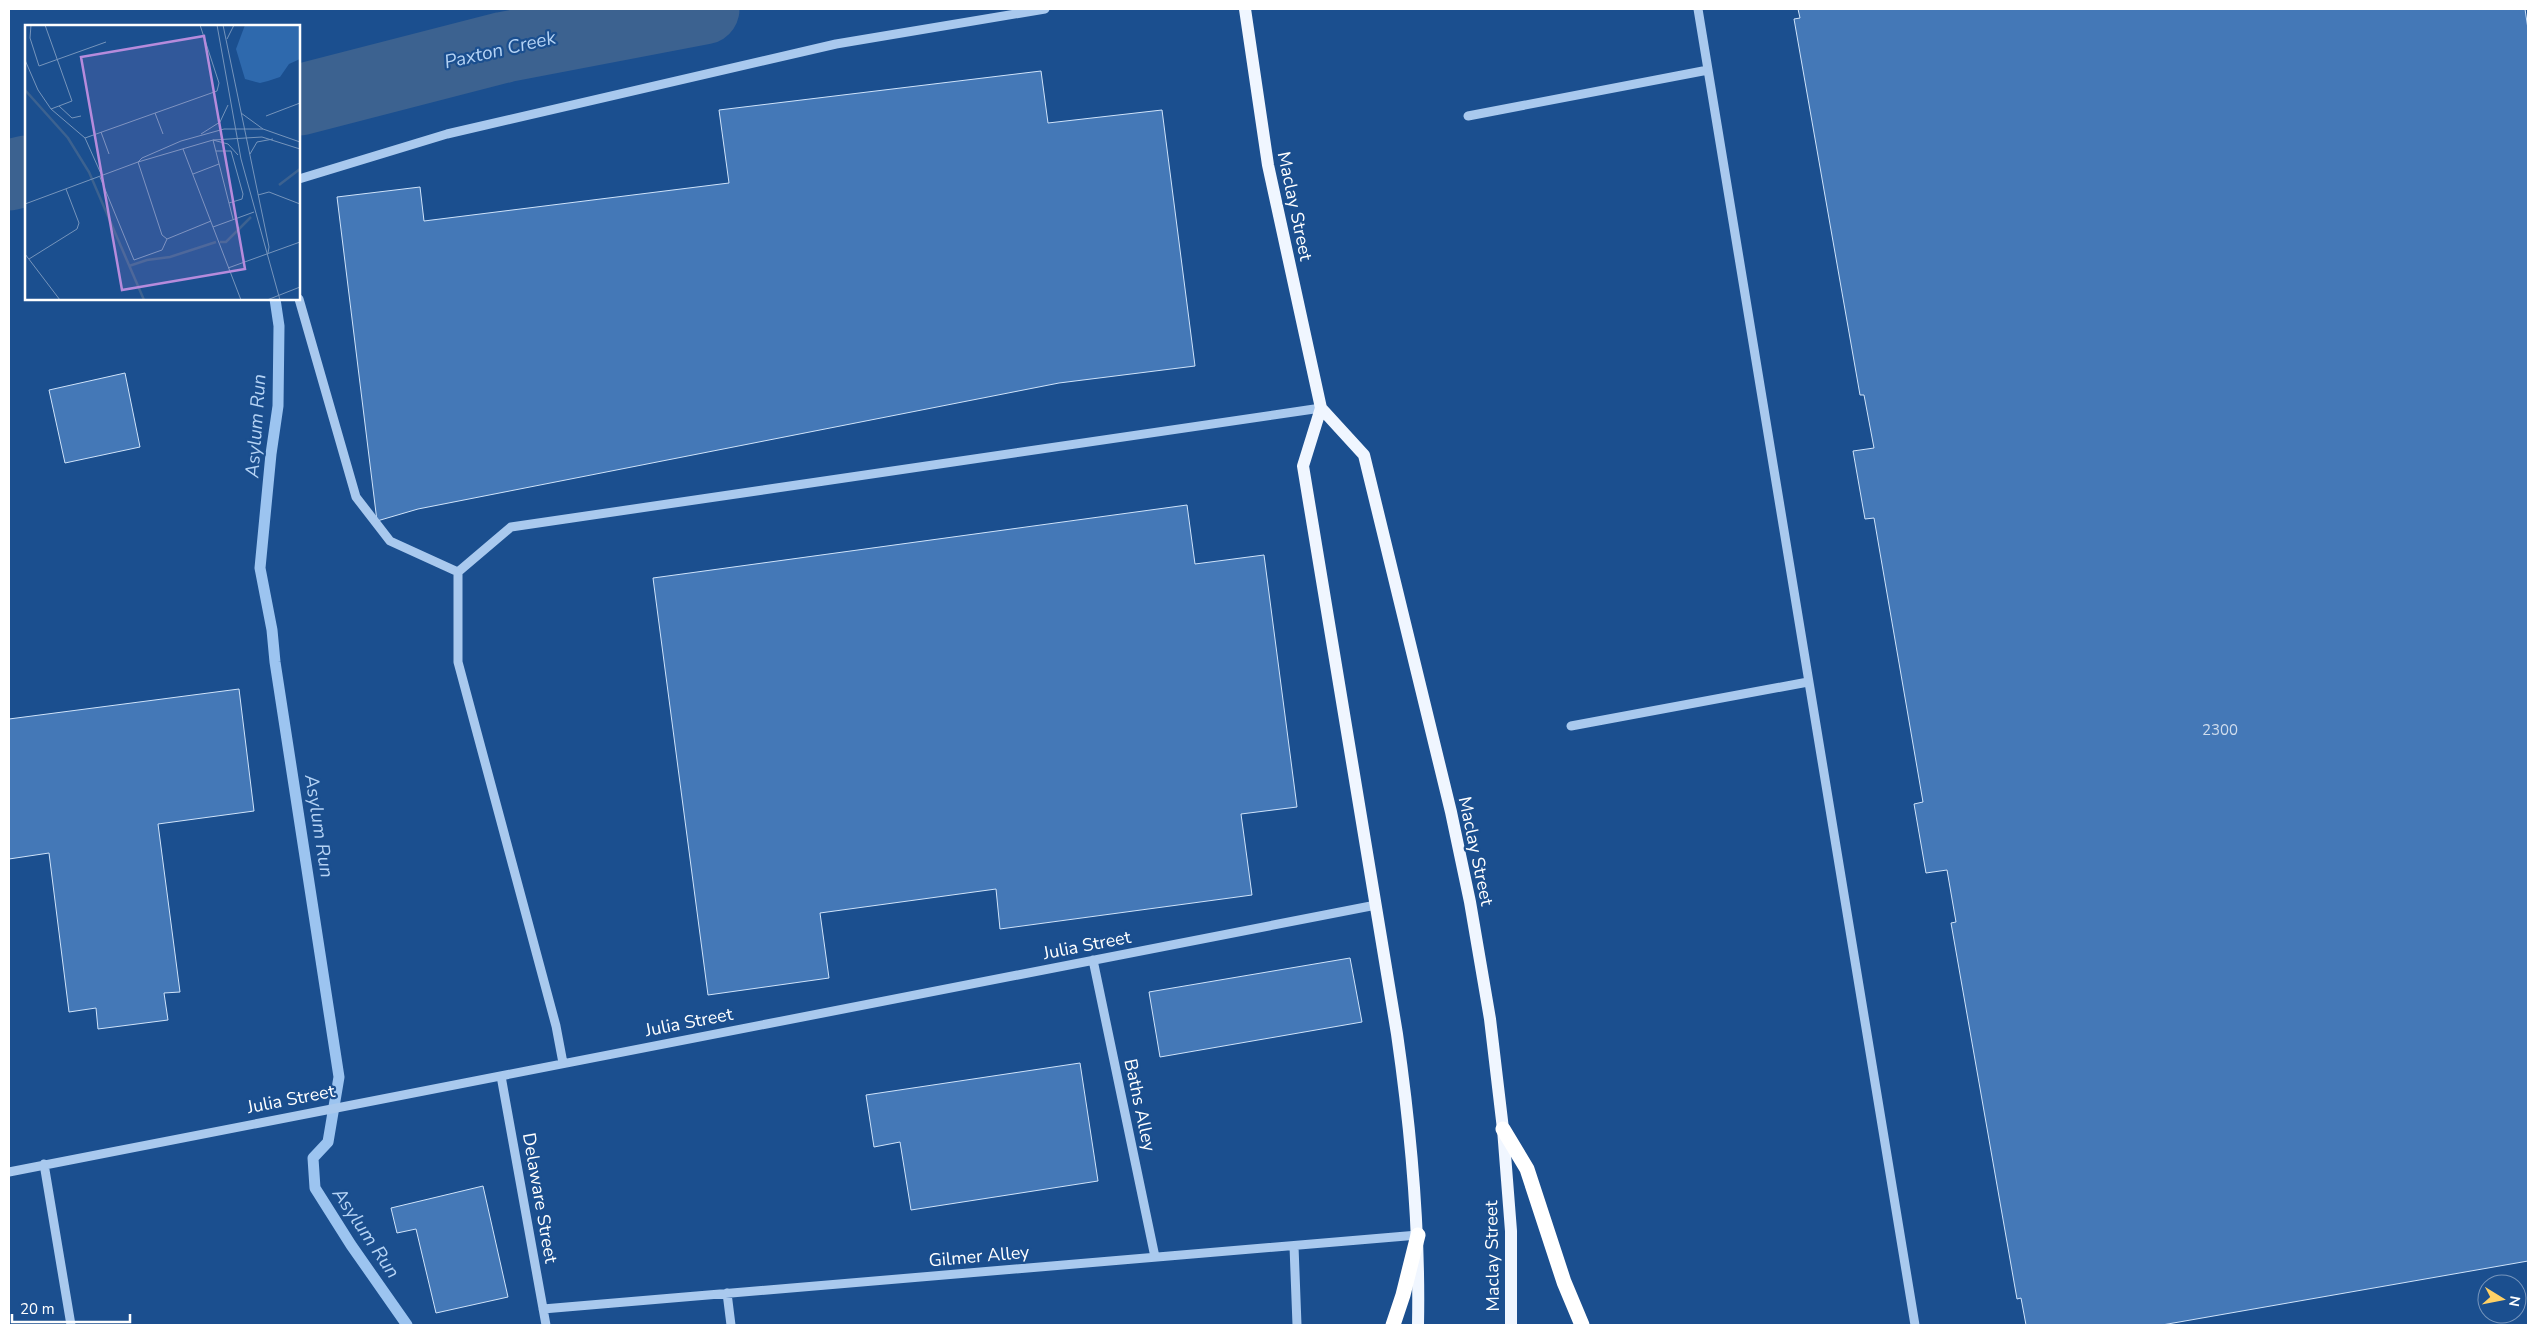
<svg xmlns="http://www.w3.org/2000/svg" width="2537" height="1334" font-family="'Nunito Sans',sans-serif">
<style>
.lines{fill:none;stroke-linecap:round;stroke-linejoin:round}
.stream{stroke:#9cc4f0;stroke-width:11}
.river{stroke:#3c6290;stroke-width:71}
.building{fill:#4478b7;stroke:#cfe3fa}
.minor{stroke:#a9c9ee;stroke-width:9}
.major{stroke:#f0f6ff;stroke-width:12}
.highway{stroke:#fff;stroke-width:15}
.labels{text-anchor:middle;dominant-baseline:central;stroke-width:4.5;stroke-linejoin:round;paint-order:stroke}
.number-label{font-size:15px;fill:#d0dded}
.street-label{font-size:18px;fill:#fff;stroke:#1b4f8f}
.water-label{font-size:19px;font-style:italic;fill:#b5d3f5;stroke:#1b4f8f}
.inset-river{fill:none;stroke:#3c6290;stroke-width:2.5}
.inset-road{fill:none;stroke:#7695bc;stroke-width:1}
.view{fill:#b68bdc;fill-opacity:0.15;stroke:#b68bdc;stroke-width:2.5}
.inset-edge{fill:none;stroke:#fff;stroke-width:2.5}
</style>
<rect width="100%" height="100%" fill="#1b4f8f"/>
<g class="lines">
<!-- stream -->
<path class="stream" d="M275,299l4,27 -1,80 -7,48 -11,114 12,62 3,32 64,415 -11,65 -15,16 2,30 36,57 56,80"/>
<!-- river -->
<path class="river" d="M299,100l206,-53 199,-38
M9,175l17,-4"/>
</g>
<!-- building -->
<path class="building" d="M1798,9h727l3,20v1232l-366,64h-136l-5,-27 -4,1 -66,-376 5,-1 -9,-52 -21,3 -12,-69 9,-2 -49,-284 -9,1 -12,-68 21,-3 -10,-53h-4l-66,-376 6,-1z
M1041,71l7,52 114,-13 33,256 -136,17 -641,126 -41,12 -40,-324 83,-10 4,34 305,-38 -10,-73z
M125,373l15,74 -75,16 -16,-73z
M1187,505l8,59 69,-9 33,252 -56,7 11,81 -252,34 -4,-40 -176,24 9,65 -121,17 -55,-417z
M239,689l15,122 -96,13 22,168 -16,1 4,27 -70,9 -2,-21 -27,4 -20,-159 -40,6v-140z
M1350,958l12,64 -202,35 -11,-65z
M1080,1063l18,118 -187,29 -11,-68 -26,5 -8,-52z
M483,1186l25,111 -72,16 -20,-84 -19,4 -6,-25z"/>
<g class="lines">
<!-- minor -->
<path class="minor" d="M1698,9l217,1316
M1468,116l240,-46
M299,179l148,-45 389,-90 209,-35
M299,299l57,198 34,44 68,31
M1571,726l237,-44
M1093,960l62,297
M563,1063l-7,-37 -98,-364v-90l53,-45 810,-119
M501,1076l45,249
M44,1164l27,161
M9,1172l1367,-267
M1294,1246l3,79
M727,1293l4,32
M543,1309l875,-74"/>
<!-- major -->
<path class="major" d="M1245,9l23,156 53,243 -18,58 94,568c14,97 23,193 21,291
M1321,408l43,47 87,357 19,90 20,117 13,110 8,102v94"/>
<!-- highway -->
<path class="highway" d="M1503,1129l24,40 37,113 18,43
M1393,1325l10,-30 15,-60"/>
</g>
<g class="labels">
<!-- number labels -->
<g class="number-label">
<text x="2220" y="730">2300</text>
</g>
<!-- street labels -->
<g class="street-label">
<text transform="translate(1295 206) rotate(78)">Maclay Street</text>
<text transform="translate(1476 851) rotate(78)">Maclay Street</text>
<text transform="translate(1087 945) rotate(-11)">Julia Street</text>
<text transform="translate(689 1022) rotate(-11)">Julia Street</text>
<text transform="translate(291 1099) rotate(-11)">Julia Street</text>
<text transform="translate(1140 1105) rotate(78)">Baths Alley</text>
<text transform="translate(540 1198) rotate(80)">Delaware Street</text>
<text transform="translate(979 1256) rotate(-5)">Gilmer Alley</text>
<text transform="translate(1492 1256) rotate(-91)">Maclay Street</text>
</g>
<!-- water labels -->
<g class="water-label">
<text transform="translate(500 50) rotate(-13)">Paxton Creek</text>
<text transform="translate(256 426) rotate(-86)">Asylum Run</text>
<text transform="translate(319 826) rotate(81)">Asylum Run</text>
<text transform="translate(366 1233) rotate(56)">Asylum Run</text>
</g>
</g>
<!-- overview -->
<g transform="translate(25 25)">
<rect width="275" height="275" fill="#1b4f8f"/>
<path d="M220,0h55v34l-11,5 -9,13 -12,4 -8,2 -15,-4 -9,-30z" fill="#2e69ad"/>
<path class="inset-river" d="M0,65l43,48 21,34 55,128M254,160l21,-16M195,217h6l25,-25M104,241l18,-6 23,-3 46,-15"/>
<path class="inset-road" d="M6,0l-1,13 9,28 67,-24M20,0l27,76 -21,8 34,29 17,38M192,0l24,134 39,141M198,0l46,222 -1,6M202,14l7,-14M0,35l13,30 13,19M34,81l13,12 9,-2M130,88l8,21M216,88l22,16M241,91l34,-13M76,107l8,22M176,109l19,-12 8,-17M60,113l132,-47 2,-8 -19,-58M188,115l20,79M188,115l15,4 10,11M158,124l58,151M191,126h15l12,43 -1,5 -13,4M225,129l7,-12 16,-3M113,137l24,73 5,4 44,-18M113,137l4,-4 39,-17 43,-12h39l37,13M168,149l26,-10M75,152l34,83 28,-10 5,-11M233,170l11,-3 31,12M0,179l113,-42 75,-22 49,-3 38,12M188,202l41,-15M0,229l35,46M4,234l48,-30 2,-6 -13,-34M203,243l72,-26M242,275l33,-13"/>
<path class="view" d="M179,11l41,233 -123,21 -41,-233z"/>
<rect width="275" height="275" class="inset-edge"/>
</g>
<!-- border -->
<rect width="2537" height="1334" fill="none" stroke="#ffffff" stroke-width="20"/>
<!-- north arrow -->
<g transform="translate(2502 1299) rotate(100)"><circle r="24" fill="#1b4f8f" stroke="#7695bc"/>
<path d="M0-4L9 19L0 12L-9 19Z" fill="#ffd166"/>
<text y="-8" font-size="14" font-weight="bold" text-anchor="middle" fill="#ffffff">N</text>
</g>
<!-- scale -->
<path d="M12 1314v8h118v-8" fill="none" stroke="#ffffff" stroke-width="2.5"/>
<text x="20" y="1314" font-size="15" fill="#ffffff" stroke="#1b4f8f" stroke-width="4" paint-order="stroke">20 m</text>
</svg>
